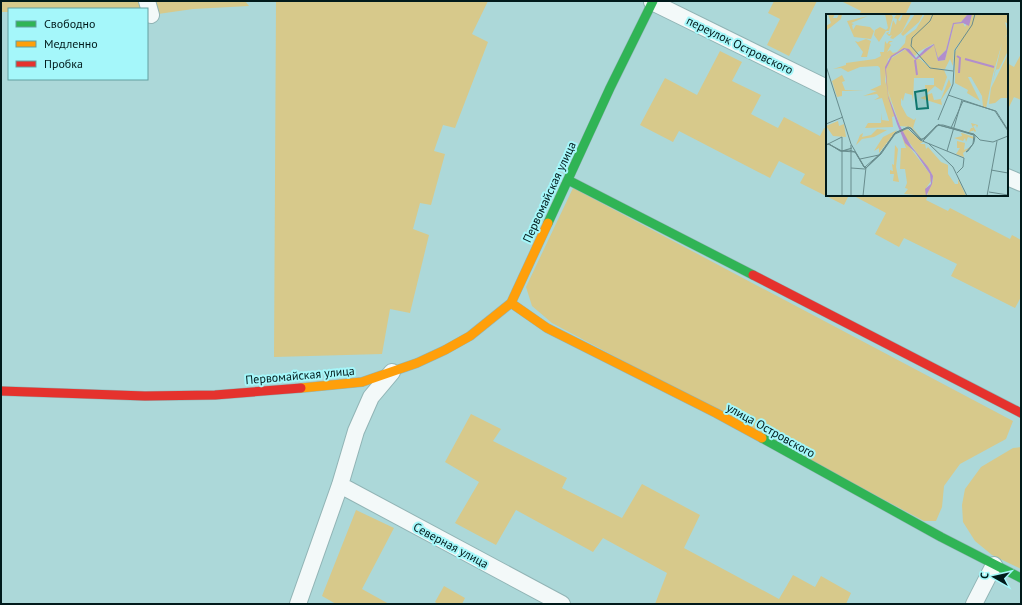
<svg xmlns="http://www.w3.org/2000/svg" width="1022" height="605" font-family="'PT Sans',sans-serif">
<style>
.green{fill:#d7c98b}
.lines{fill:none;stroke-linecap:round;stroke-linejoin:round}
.street-casing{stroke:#91b4b5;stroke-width:18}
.fast-casing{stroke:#91b4b5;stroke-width:10}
.slow-casing{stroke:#91b4b5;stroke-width:10}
.jam-casing{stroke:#91b4b5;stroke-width:10}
.street{stroke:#f3f9f9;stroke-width:16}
.fast{stroke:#30b455;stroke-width:9}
.slow{stroke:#ff9f0a;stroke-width:9}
.jam{stroke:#e5322d;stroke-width:9}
.labels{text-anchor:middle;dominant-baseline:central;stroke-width:4;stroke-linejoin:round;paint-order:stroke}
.street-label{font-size:12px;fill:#011a1b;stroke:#a5f7fa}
.inset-river{fill:none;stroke:#b28ecc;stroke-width:2}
.inset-road{fill:none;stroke:#688c8d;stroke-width:1}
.view{fill:#0f766e;fill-opacity:0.15;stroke:#0f766e;stroke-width:2}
.inset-edge{fill:none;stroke:#011a1b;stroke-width:2}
</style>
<rect width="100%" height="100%" fill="#acd8d9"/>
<!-- green -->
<path class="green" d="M1,1h244l4,5 -56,3 -42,6 -4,-6h-138v3h-8z
M276,1h212l-16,33 16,8 -33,86 -12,-3 -9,26 11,3 -14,51 -11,-2 -7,26 16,6 -19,78 -20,-4 -8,45 -108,3z
M774,1h43l-28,55 -22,-11 13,-26 -12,-6z
M841,1h71l-7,14h-46l2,-4z
M720,51l22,11 -10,19 29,14 -10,19 27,14 6,-11 36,19 4,-8 3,1v66h22l-5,10 -44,-22 5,-9 -26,-13 -9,17 -91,-47 -6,11 -33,-17 25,-47 32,17z
M1021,54v46l-7,-3 -7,14v-48l7,4z
M573,188l440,233 -7,18 -46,25 -16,22 -2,21 -6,14h-12l-372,-198 -20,-17 -6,-19z
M852,195h76l-2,5 22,11 2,-3 60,31 2,-4 9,5v57l-6,11 -64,-32 6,-12 -53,-26 -5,9 -24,-13 11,-21z
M471,414l30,15 -8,12 74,37 -5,10 60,30 20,-34 58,31 -16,33 95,51 14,-24 22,12 6,-11 30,17 -5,11h-191l12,-31 -64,-35 -10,14 -77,-42 -20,35 -41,-22 24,-41 -34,-20z
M1021,447v122l-29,-14 -17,-14 -12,-19 -1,-17 3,-16 16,-22 32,-19z
M356,510l38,18 -32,61 27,15h-53l-14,-8z
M444,586l21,12 -3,6h-24l-3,-2z"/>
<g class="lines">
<!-- street casing -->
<g class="street-casing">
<path id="street" d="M147,1l4,14
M652,2l175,86
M1007,177l14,6
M340,485l222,119
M298,604l42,-119 16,-54 15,-34 21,-25
M974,604l20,-39"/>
</g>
<!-- fast casing -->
<g class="fast-casing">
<path id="fast" d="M568,180l185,95
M548,223l62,-135 43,-87
M762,438l179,99 80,41"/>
</g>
<!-- slow casing -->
<g class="slow-casing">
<path id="slow" d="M511,303l36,25 169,85 46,25
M301,388l61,-6 55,-19 28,-13 25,-14 41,-33 37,-80"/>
</g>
<!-- jam casing -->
<g class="jam-casing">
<path id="jam" d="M753,275l268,138
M1,391l144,5 70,-1 86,-7"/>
</g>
<!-- street -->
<use href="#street" class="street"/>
<!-- fast -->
<use href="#fast" class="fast"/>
<!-- slow -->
<use href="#slow" class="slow"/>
<!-- jam -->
<use href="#jam" class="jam"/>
</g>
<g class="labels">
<!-- street labels -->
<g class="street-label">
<text transform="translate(740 45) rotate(26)">переулок Островского</text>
<text transform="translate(549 192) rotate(-65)">Первомайская улица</text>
<text transform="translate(300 375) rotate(-5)">Первомайская улица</text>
<text transform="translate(771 430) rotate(29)">улица Островского</text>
<text transform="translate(451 545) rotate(28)">Северная улица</text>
</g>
</g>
<!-- overview -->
<g transform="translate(826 14)">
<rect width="182" height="182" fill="#acd8d9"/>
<path d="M2,0h7l-2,4h4l2,-4h3l-1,5 -15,12v-5l5,-3zM59,0h6l2,3 -4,14h-3l-7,11 -5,-7 1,-5 5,-3 6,3 2,-2zM71,0l4,1 -3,5 2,1 3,-7h8l-9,18 -9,7 -3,-1 2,-3 -3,1 -3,-3 3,-1 -1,2h2l3,-14 3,5 1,-6 -3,-1zM89,0h8l-4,8 -16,14 -2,-2zM99,0h6l-1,2 2,-2h37l-8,8 -8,2 -7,26 -8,8 -5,-14 -15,8 -3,4 -9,-8 -18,11 -3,22 10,35 -3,1 1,10 -28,1 3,-5h13l1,-10v7l7,1 -7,-23 -8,2 5,-3 -2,-3 -14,2 14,-5 -7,-1 11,-5 -1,-17 -2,-2 -18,1 -12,5 -7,-4 -8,1 13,-4v-2l29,-4 6,-3 -1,-4h4l1,-11 2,3 2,-3h4l-4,2 2,2 -4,7 3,-2 3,3 4,-1 8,-9 1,-7 10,-7zM146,0h3l-5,14 -16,22 -1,16 -3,-7 -5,10 -13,-1 -13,-11 15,-12 4,16 7,-1 9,-36 9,-1 2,4zM150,0h6l-1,2 2,-2h25v10l-3,-2 3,12 -4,4 4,-3v16l-9,18 -4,1 -3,15 10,-42 -9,31 -7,34 -3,-1 -1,-11 -11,-19h-3l12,24 -13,-8 1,-3 -13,-7v-31zM42,2l-17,7 3,1 -2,1 1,5 3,-5 14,2 4,4 -3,8 -17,-2 -7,-16zM40,25l5,2 -1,3 -3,13h-6l2,-5 -8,-11 3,1zM80,35l8,10h6l9,8 15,3 3,7 -5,14 -7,-5 -9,8 -1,-9h9v-7h-20l-1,24 -1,-7 -7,-2 -2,8 -2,-3v7l6,11 7,4 2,-2 -3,10 9,11 -11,-12 -11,-1 -14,-41v-15l4,-11zM182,40v44h-7l-6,5 -6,1 2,-16zM16,61l3,6 -3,1 3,8 19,1h-22v5l-5,1 -5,-16zM123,65l2,6 -10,15 1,5 -22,-7 12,-5 2,7 7,-1zM12,107l1,5 5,-2 2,13 -13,-1 -7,-10zM145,109l7,2 -1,3 -1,-3 -3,1 3,5 -1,1 -2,-2v1h-2l-1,1 -8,1 12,4v2l-6,-2 -2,5 -1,-4 -2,3 -9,-3 8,-2 -1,-3 8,-1 2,-4h2zM51,115l10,1 -13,7 -12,2 -6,6 4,-10 3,-2 -1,4 9,-2zM81,115l16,13 -3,2h5l1,5 2,-2 13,15 7,3v9l7,10h3v-5l8,17h-38l-1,-5 6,-10 -1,-7 -28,-39 -2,-4zM71,116l-18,23v-5l-5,3 9,-14zM76,123l28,37 1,7 -5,7v8l-22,-2 4,-5 -3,-1 2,-5 -2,-14h-5l1,-21h5zM131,127l8,2 -1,7 7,-3 -8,6 1,4 -8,-3 4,-6h-3zM69,131l3,4 -2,18 3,15 -6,-1 1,-7h-4v-4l3,1 -1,-7 2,1z" fill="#d7c98b"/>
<path d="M146,0l-3,12 -6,-3 -9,1 -9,36 -7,1 -4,-16 -18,15 -11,-11 -13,8 -6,12 2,27 12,30 11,20 17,21 5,9 -1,8 -6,12 -1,-7 6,-5 -1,-10 -15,-22 -10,-9 -8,-19 -9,-27 -3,-30 6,-11 13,-8 5,1 7,9 9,-9 9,-5 4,14 8,-8 7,-27 8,-1 6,-7z" fill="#b28ecc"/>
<path class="inset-river" d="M131,42l3,2 -1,15M139,45l29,8M89,46l2,15"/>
<path class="inset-road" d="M107,0l-3,7 -18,17 -1,8 19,22 23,3M0,52l25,78 14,24M122,81l47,16 13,20M112,106l15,-36 2,-34 17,-25 3,-11M0,110l17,-7M112,111l36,9 6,6 13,2 15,-6M125,114l12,-27 33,10 12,19M97,127l16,-17M2,130l14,7 10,-3M103,130l24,23 14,29M0,131l16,-8v59M0,131l2,-1h1l12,7 8,-1 6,2 1,1 8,14h1l15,-13 15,-21 2,-1 9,-4 2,-1 3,1 10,11h3l12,-13 2,-1h5l17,5 14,5h1v1l-1,6 -1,2 -5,7 -2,1 7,-8 1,-9 -35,-10 -2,1 -13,12 -3,2 -11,-12h-4l-11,5 -15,21 -14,14 -2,-1 -9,-15 -15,-1 -11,-7 -3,1M121,137l15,-51M34,145l19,-4M25,154l14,1M39,155l16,-15 14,-20 13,-6 12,12 44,18 -1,9 -6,6M165,156l17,3M163,178l19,3M25,182v-51M37,182l3,-29M161,182l10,-55"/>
<path class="view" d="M100,76l2,18 -11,1 -2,-17z"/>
<rect width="182" height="182" class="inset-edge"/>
</g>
<!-- border -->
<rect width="1022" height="605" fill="none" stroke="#011a1b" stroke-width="4"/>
<!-- legend -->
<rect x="8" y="8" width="140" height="72" fill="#a5f7fa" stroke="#639fa1"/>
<rect x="16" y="21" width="20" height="6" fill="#30b455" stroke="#639fa1"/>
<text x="44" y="28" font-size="12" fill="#011a1b">Свободно</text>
<rect x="16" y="41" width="20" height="6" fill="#ff9f0a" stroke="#639fa1"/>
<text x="44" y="48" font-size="12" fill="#011a1b">Медленно</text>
<rect x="16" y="61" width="20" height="6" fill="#e5322d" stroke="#639fa1"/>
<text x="44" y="68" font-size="12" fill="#011a1b">Пробка</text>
<!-- north arrow -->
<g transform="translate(994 577) rotate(278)" stroke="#a5f7fa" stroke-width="3" paint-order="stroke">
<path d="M0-3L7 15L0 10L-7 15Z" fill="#011a1b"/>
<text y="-6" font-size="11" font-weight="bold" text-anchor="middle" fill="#011a1b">С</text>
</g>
</svg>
